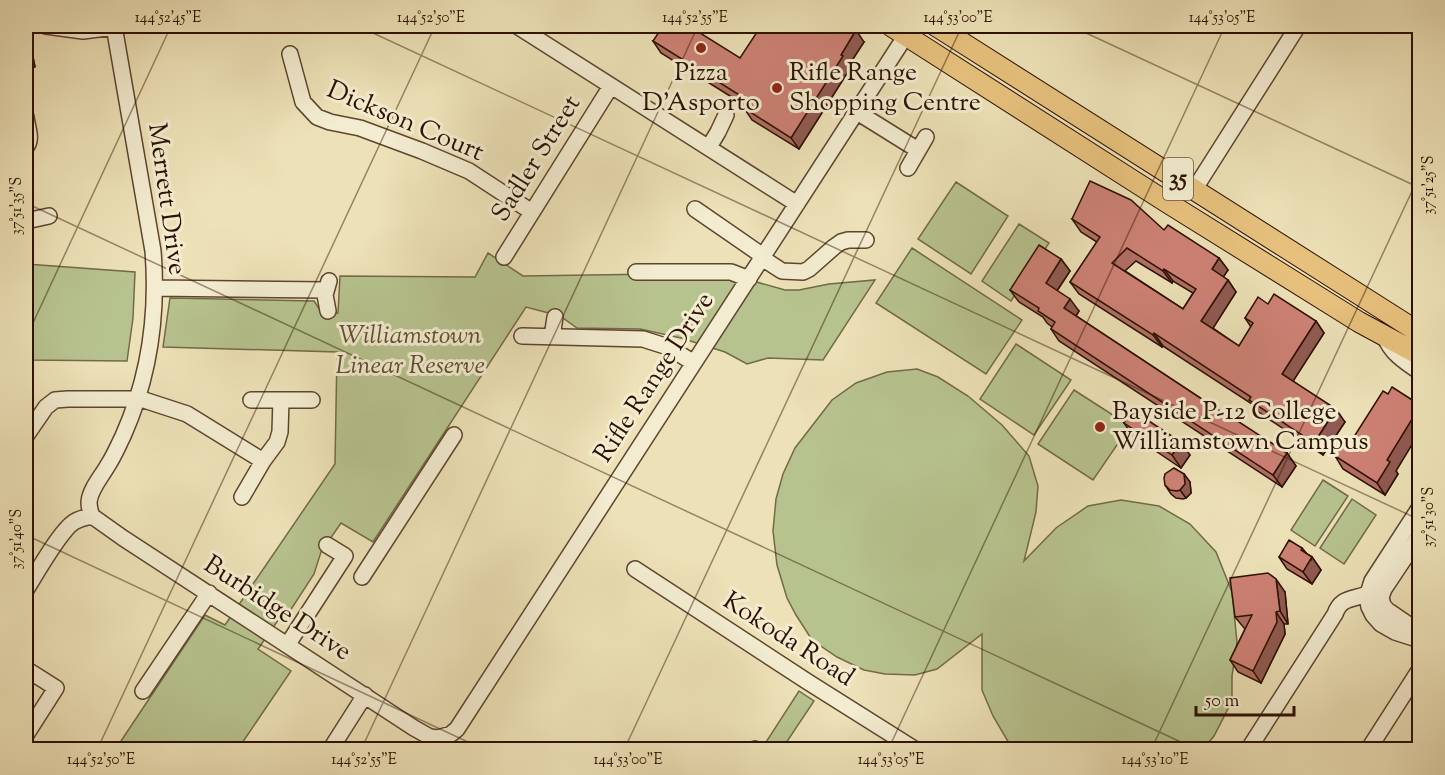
<svg xmlns="http://www.w3.org/2000/svg" width="1445" height="775" font-family="'Sorts Mill Goudy',serif">
<style>
.green{fill:#b7c38f;stroke:#726a48;stroke-width:1.5}
.lines{fill:none;stroke-linecap:round;stroke-linejoin:round}
.minor-casing{stroke:#5d452e;stroke-width:18}
.major-casing{stroke:#2d1100;stroke-width:22}
.minor{stroke:#f3ecd0;stroke-width:15}
.major{stroke:#e6c07c;stroke-width:20}
.wall{fill:#b06f65;stroke:#2d1100;stroke-width:1.5;fill-rule:evenodd}
.shaded-wall{fill:#905a52;stroke:#2d1100;stroke-width:1.5}
.building{fill:#cd8175;stroke:#2d1100;stroke-width:1.5;fill-rule:evenodd}
.ticks{fill:none;stroke:#2d1100;stroke-width:1.5;stroke-opacity:0.45}
.poi-dot{fill:#8f2418;stroke:#f3ecd0;stroke-width:2}
.labels{text-anchor:middle;dominant-baseline:central;stroke-width:6;stroke-linejoin:round;paint-order:stroke}
.shield{fill:#f3ecd0;stroke:#68533e;stroke-width:1.5}
.shield-label{font-size:24px;font-weight:bold;fill:#2d1100}
.poi-label{font-size:26px;fill:#2d1100;stroke:#f3ecd0;text-anchor:start}
.street-label{font-size:26px;fill:#2d1100;stroke:#f3ecd0}
.park-label{font-size:26px;font-style:italic;fill:#5d4f32;stroke:#f3ecd0}
.neatline{fill:none;stroke:#2d1100;stroke-width:2}
.ticks-label{font-size:15px;text-anchor:middle;fill:#2d1100}
</style>
<rect width="100%" height="100%" fill="#ede1b7"/>
<filter id="stains"><feTurbulence type="fractalNoise" baseFrequency=".00333" numOctaves="4"/><feColorMatrix values="0 0 0 0 .2 0 0 0 0 .09 0 0 0 0 .02 0 0 0 .5 -.17"/></filter>
<radialGradient id="worn" r=".72"><stop offset=".6" stop-color="#630" stop-opacity="0"/><stop offset="1" stop-color="#630" stop-opacity=".3"/></radialGradient>
<!-- green -->
<path class="green" d="M956,182l52,34 -37,58 -53,-35z
M1019,224l30,19 -38,58 -29,-20z
M912,248l110,72 -36,54 -110,-71z
M488,253l35,23 201,-3 61,17h14l30,-6 46,-4 -52,80 -55,-2 -21,6 -22,-12 -44,-14 -41,-9 -63,-1 -17,-12 -34,-9 -153,235 -32,-19 -20,29 -7,22 -26,40 -7,2 -23,33 33,22 -53,78 -123,1 90,-135 20,10 110,-161 2,-112 -174,-5 7,-49 144,3 8,12h16l2,-37 135,1z
M26,264l109,8 -2,46 -6,43 -101,-1z
M1016,344l55,36 -37,55 -54,-36z
M917,369l21,8 30,19 34,29 27,31 9,30 -2,26 -12,49 32,-33 32,-22 33,-6 38,6 31,18 26,28 16,40 5,50 -5,34v25l-18,35 -11,13 -190,1 -20,-34 -11,-26v-56l-45,35 -22,6 -30,-1 -21,-4 -27,-13 -25,-17 -16,-25 -9,-17 -10,-33 -4,-34 3,-32 7,-25 12,-26 37,-48 24,-17 31,-11z
M1074,390l56,36 -37,54 -55,-36z
M1323,480l25,16 -33,50 -24,-16z
M1352,499l24,16 -32,49 -24,-16z
M799,691l15,10 -32,48 -21,1z"/>
<g class="lines">
<!-- minor casing -->
<g class="minor-casing">
<path id="minor" d="M46,26l37,5 31,-4
M517,26l280,178
M290,54l13,48 14,15 13,5 30,6 62,23 47,20 63,41
M857,112l61,38
M26,117c1,10 7,22 0,30
M709,147l9,-15 8,-17
M908,168l18,-31
M1194,190l104,-164
M695,209l68,47
M26,221l23,-5
M504,257l107,-171
M762,258l20,13 21,1 6,-3 25,-22 7,-5 7,-2h18
M636,272h95l18,7
M155,288l171,2
M328,311l-3,-16 4,-14
M522,336l121,3 25,8 26,16
M552,337l3,-20
M1385,337c6,16 20,25 35,35
M138,398l49,16 76,47
M251,400h61
M26,436l20,-29 9,-7 13,-1h69
M242,497l21,-36 14,-19 3,-10 1,-32
M1420,507l-48,74 -5,16 2,10 4,8 8,9 14,8 25,8
M92,516l31,22 291,190 16,9 8,1
M635,569l173,113 108,68
M362,577l92,-142
M26,590c10,-16 34,-59 48,-68 5,-3 12,-5 18,-6 -2,-5 -3,-9 -3,-14 1,-13 13,-26 19,-37 6,-9 10,-19 15,-29 26,-58 35,-122 30,-185l-39,-225
M1383,605l-2,-8 3,-8 36,-54
M1383,605l4,5 19,13 14,16
M288,644l57,-88 -18,-11
M26,669l30,19 -30,47
M143,691l66,-98
M330,750l35,-55
M436,750l2,-12 13,-4 6,-5 455,-703
M755,750v-1
M1248,750l87,-136c6,-17 17,-14 32,-20
M1368,750l52,-81"/>
</g>
<!-- major casing -->
<g class="major-casing">
<path id="major" d="M891,26l277,177 191,119 61,33
M936,26l484,307"/>
</g>
<!-- minor -->
<use href="#minor" class="minor"/>
<!-- major -->
<use href="#major" class="major"/>
</g>
<!-- wall -->
<path class="wall" d="M26,39l5,8 4,20 -9,2z
M653,41l87,17 124,-16 -15,23 2,2 -52,82 -47,-29 -8,-12 2,-2 -85,-53z
M1072,219l92,11 55,28 9,12 -5,7 5,3 8,12 -23,36 26,18 12,-19 -6,-9 23,-14 48,17 8,12 -31,48 52,41 -22,33 -65,-43 -6,-8 -89,-58 -1,1 -83,-53 -9,-12 27,-40 -16,-10zM1136,261l36,22 1,-2 20,12 -10,16 -58,-38z
M1061,259l9,12 -13,20 22,20 -3,5 159,105 52,32 9,13 -14,21 -223,-146 -8,-12 1,-2 -5,-4 -4,-6 -24,-15 -9,-12z
M1388,394l8,77 2,3 -13,21 -42,-26 -8,-13 17,-16z
M1124,423l66,32 -9,13 -49,-33z
M1184,474l6,8 1,11 -5,5 -3,1 -7,-1 -5,-4 -6,-9z
M1302,548l5,6 5,3 9,13 -9,14 -25,-15 -8,-12z
M1285,592l3,32h-4l1,10 -24,49 -23,-11 -8,-12 15,-31 -10,-12z"/>
<!-- shaded-wall -->
<path class="shaded-wall" d="M856,30l8,12 -15,23 2,2 -52,82 -8,-11z
M26,39l5,8 4,20 -9,-12z
M1219,258l9,12 -8,12 -8,-13z
M1061,259l9,12 -16,24 -8,-12z
M1164,269l9,12 -1,2 -9,-12z
M1228,280l8,12 -26,41 -9,-12z
M1070,299l9,12 -6,10 -9,-13z
M1316,321l8,12 -34,53 -8,-12z
M1154,333l9,13 -1,1 -9,-12z
M1417,403l2,3v27l-23,38 2,3 -13,21 -8,-12 10,-23z
M1336,409l9,13 -22,33 -9,-12z
M1181,442l9,13 -9,13 -9,-13z
M1287,453l9,13 -14,21 -9,-12z
M1184,474l6,8 1,11 -5,5 -6,-8z
M1302,548l9,12 1,-3 9,13 -9,14 -9,-12 -2,-22z
M1276,579l9,13 3,32 -8,-13z
M1276,612l8,12 1,10 -24,49 -8,-12z"/>
<!-- building -->
<path class="building" d="M663,26h26l51,32 21,-32h87l8,4 -15,25 2,1 -52,82 -47,-30 5,-7 -96,-60z
M1090,181l41,19 33,30 4,-5 51,33 -7,11 16,11 -27,41 38,25 14,-23 -8,-5 13,-21 10,7 6,-10 42,27 -34,53 54,35 -22,34 -65,-43 2,-3 -97,-64 -1,2 -83,-53 30,-45 -28,-18zM1127,248l36,23 1,-2 32,20 -13,20 -71,-46z
M1039,245l22,14 -15,24 24,16 -6,9 171,113 1,-1 51,33 -14,22 -222,-146 4,-7 -17,-11 1,-3 -29,-18z
M1392,387l25,16 -4,6 4,2 -30,49 3,2 -13,21 -42,-27 12,-19 5,3 31,-49 5,3z
M1132,410l49,32 -9,13 -48,-32z
M1174,468l10,6 1,10 -5,6 -3,1 -7,-1 -5,-5 -1,-7 1,-4z
M1289,540l13,8 -1,2 11,7 -9,15 -24,-15z
M1268,573l8,6 4,32 -4,1 1,10 -24,49 -23,-11 22,-45 -17,2 -5,-39z"/>
<!-- ticks -->
<path class="ticks" d="M358,26l1062,494M1071,26l349,162M26,203l1172,547M26,338l145,-312M26,535l459,215M97,750l338,-724M361,750l337,-724M624,750l338,-724M888,750l337,-724M1151,750l269,-576M1414,750l6,-11"/>
<!-- markers -->
<g class="poi-dot">
<circle cx="701" cy="48" r="6"/>
<circle cx="777" cy="88" r="6"/>
<circle cx="1100" cy="427" r="6"/>
</g>
<g class="labels">
<!-- shield labels -->
<rect class="shield" x="1163" y="158" width="30" height="42" rx="4.5"/>
<g class="shield-label">
<text x="1178" y="179">35</text>
</g>
<!-- poi labels -->
<g class="poi-label">
<text x="701" y="73" text-anchor="middle">Pizza<tspan x="701" dy="30">D'Asporto</tspan></text>
<text x="789" y="73">Rifle Range<tspan x="789" dy="30">Shopping Centre</tspan></text>
<text x="1112" y="412">Bayside P-12 College<tspan x="1112" dy="30">Williamstown Campus</tspan></text>
</g>
<!-- street labels -->
<g class="street-label">
<text transform="translate(405 122) rotate(23)">Dickson Court</text>
<text transform="translate(537 159) rotate(-58)">Sadler Street</text>
<text transform="translate(166 199) rotate(82)">Merrett Drive</text>
<text transform="translate(655 378) rotate(-57)">Rifle Range Drive</text>
<text transform="translate(277 609) rotate(33)">Burbidge Drive</text>
<text transform="translate(788 640) rotate(33)">Kokoda Road</text>
</g>
<!-- park labels -->
<g class="park-label">
<text x="410" y="336">Williamstown<tspan x="410" dy="30">Linear Reserve</tspan></text>
</g>
</g>
<!-- margin -->
<rect width="1445" height="775" fill="none" stroke="#ede1b7" stroke-width="66"/>
<!-- scale -->
<path d="M1196 706v9h98v-9" fill="none" stroke="#2d1100" stroke-width="3"/>
<text x="1205" y="706" font-size="18" fill="#2d1100" stroke="#f3ecd0" stroke-width="4.5" paint-order="stroke">50 m</text>
<rect x="33" y="33" width="1379" height="709" class="neatline"/>
<g class="ticks-label">
<text x="168" y="22">144°52'45"E</text>
<text x="431" y="22">144°52'50"E</text>
<text x="695" y="22">144°52'55"E</text>
<text x="958" y="22">144°53'00"E</text>
<text x="1222" y="22">144°53'05"E</text>
<text transform="translate(1428 185) rotate(-90)" y="5">37°51'25"S</text>
<text transform="translate(16 206) rotate(-90)" y="5">37°51'35"S</text>
<text transform="translate(1428 517) rotate(-90)" y="5">37°51'30"S</text>
<text transform="translate(16 539) rotate(-90)" y="5">37°51'40"S</text>
<text x="101" y="764">144°52'50"E</text>
<text x="364" y="764">144°52'55"E</text>
<text x="628" y="764">144°53'00"E</text>
<text x="891" y="764">144°53'05"E</text>
<text x="1155" y="764">144°53'10"E</text>
</g>
<rect width="100%" height="100%" filter="url(#stains)"/>
<rect width="100%" height="100%" fill="url(#worn)"/>
</svg>
